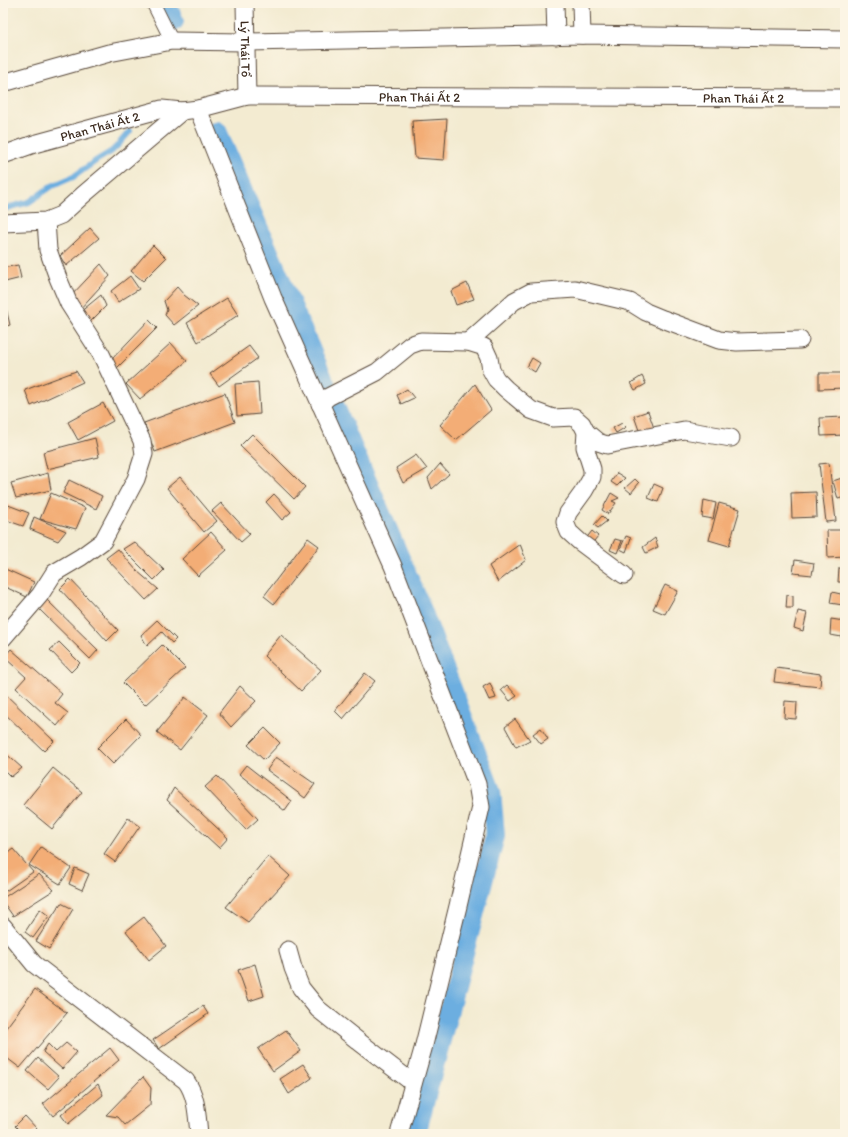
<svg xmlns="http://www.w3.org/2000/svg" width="848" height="1137" font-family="Itim,sans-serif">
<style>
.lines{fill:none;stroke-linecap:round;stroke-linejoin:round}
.stream{stroke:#6caee0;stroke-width:6}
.canal{stroke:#6caee0;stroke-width:20}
.building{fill:#f3ad76}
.pedestrian-casing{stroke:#574739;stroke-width:15}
.minor-casing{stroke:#574739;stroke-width:19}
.pedestrian{stroke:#fff;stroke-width:13}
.minor{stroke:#fff;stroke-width:17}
.labels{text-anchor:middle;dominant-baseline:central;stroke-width:3;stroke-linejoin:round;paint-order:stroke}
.street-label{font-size:13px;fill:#3b2a1e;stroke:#fcf5e5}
</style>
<rect width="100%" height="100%" fill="#fcf5e5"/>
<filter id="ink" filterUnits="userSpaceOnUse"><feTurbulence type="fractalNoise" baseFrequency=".025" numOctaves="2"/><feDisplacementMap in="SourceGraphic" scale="8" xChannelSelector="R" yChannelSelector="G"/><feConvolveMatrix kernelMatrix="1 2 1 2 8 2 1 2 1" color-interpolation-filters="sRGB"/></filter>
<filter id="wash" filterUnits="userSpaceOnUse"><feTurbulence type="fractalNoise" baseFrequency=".012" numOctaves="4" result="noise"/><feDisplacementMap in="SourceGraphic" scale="16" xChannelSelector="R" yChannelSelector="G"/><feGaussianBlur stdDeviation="0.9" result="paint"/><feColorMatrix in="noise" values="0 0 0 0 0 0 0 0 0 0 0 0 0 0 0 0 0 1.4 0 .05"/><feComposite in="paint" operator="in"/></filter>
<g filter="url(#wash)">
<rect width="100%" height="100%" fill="#f3ebd1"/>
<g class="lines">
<!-- stream -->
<path class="stream" d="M3,209l26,-7 23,-16 21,-9 24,-17 15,-9 6,-6 12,-14"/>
<!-- canal -->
<path class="canal" d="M166,3l8,18
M217,131l203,474 71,186 4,45 -79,298"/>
</g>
<g id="blocks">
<!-- building -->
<path class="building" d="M447,119l-3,41 -29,-2 -3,-37z
M90,228l9,10 -33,28 -6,-10z
M153,245l13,13 -23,23 -12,-10z
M101,264l9,12 -31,34 -9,-13z
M18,265l3,13 -16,4 -2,-14z
M130,276l9,13 -21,13 -7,-11z
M467,283l7,16 -18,6 -5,-14z
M177,287l7,8 14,11 -24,19 -9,-10 2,-5 -3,-9z
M3,295l7,30 -7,2z
M101,295l5,11 -18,18 -9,-11z
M227,298l11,17 -40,27 -11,-19z
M149,320l8,8 -40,40 -7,-7z
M171,343l16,18 -47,38 -14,-15z
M249,346l9,12 -39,28 -9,-12z
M532,358l8,5 -5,9 -8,-5z
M76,371l7,11 -52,24 -6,-16z
M819,373h26v15l-26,1z
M642,376l4,8 -11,6 -4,-7z
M258,382l2,32 -23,2 -2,-32z
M475,384l16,26 -35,30 -16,-15z
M407,389l7,9 -13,6 -4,-9z
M225,393l10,29 -80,30 -11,-29z
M103,403l10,18 -35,19 -10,-18z
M648,411l7,20 -14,5 -7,-20z
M845,417v18l-24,1 -1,-18z
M622,423l4,4 -10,6 -3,-5z
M252,434l53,53 -11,12 -54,-53z
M95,438l4,19 -52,12 -4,-17z
M416,455l11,14 -24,14 -7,-15z
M829,463l7,58 -10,1 -7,-58z
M440,464l9,10 -17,15 -4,-11z
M48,473l3,17 -35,8 -5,-15z
M617,473l8,5 -8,8 -6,-4z
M180,477l37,44 -13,11 -37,-44z
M845,477v20l-7,2 -5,-18z
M635,479l4,4 -8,10 -6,-5z
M69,480l33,16 -6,13 -33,-16z
M654,484l9,4 -5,14 -10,-4z
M816,492l1,25 -25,1 -1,-25z
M51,493l34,15 -9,21 -36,-10z
M611,493l8,5 -7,3 4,2 -8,11 -6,-4z
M274,494l17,18 -9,8 -16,-18z
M704,500l12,3 -3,16 -11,-2z
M3,503l26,10 -6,13 -20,-7z
M221,503l29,31 -9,8 -29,-31z
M719,503l21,6 -11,37 -20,-6z
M602,516l5,5 -9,7 -4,-3z
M34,517l32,14 -8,10 -28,-12z
M827,530h18v27l-17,1z
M592,531l6,5 -8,10 -6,-5z
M211,532l16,18 -29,26 -16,-17z
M626,536l5,2 -5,14 -6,-3z
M308,538l11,8 -45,58 -10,-8z
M655,538l3,9 -12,6 -3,-6z
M615,539l7,2 -5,12 -7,-3z
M134,542l30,28 -10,10 -31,-31z
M520,544l6,16 -28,22 -9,-16z
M118,549l19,22 21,18 -12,11 -40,-42z
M795,560l19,3 -2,12 -19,-2z
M3,568l31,14 -7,15 -24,-11z
M839,568h6v14h-7z
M70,579l48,51 -11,11 -47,-52z
M665,585l13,6 -13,23 -12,-5z
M832,592l13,3 -2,10 -13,-2z
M787,595l6,1v12h-7z
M47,600l51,50 -8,9 -51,-50z
M798,611l9,2 -4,18 -9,-3z
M831,619l13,2 -2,16 -12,-2z
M157,620l19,19 -4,4 -10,-11 -15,14 -6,-11z
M281,635l40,35 -20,21 -37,-35z
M59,642l21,21 -9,9 -21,-22z
M162,645l23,23 -40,37 -22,-22z
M11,649l51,45 -7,9 13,10 -11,13 -41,-38 10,-11 -22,-20z
M776,668l45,6 -1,13 -46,-5z
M365,673l10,8 -32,38 -8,-8z
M490,683l6,15 -7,2 -6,-13z
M507,685l10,11 -7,5 -9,-11z
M240,686l16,15 -25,26 -12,-14z
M3,692l51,49 -10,10 -41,-39z
M185,697l23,18 -28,35 -23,-18z
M785,701l12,1 -1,17 -12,-1z
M126,719l15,16 -28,29 -16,-16z
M515,719l15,21 -14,7 -11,-20z
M265,728l15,15 -16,17 -16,-15z
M541,728l7,11 -7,5 -8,-10z
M3,751l19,17 -11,9 -8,-8z
M276,757l39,27 -10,14 -38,-28z
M246,765l46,36 -7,10 -46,-37z
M53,768l29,24 -30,37 -29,-24z
M217,776l41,43 -12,11 -41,-43z
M174,788l54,50 -9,10 -52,-48z
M128,818l12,8 -25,36 -11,-8z
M41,847l30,21 -11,16 -31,-19z
M13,849l20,23 -30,21v-37z
M268,856l22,20 -42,46 -22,-15z
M75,868l14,6 -7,16 -13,-6z
M39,874l15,16 -41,26 -10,-14v-4z
M61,903l12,6 -24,40 -13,-8z
M40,909l9,7 -16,22 -8,-6z
M144,917l22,29 -17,14 -23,-29z
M255,964l9,32 -15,5 -11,-31z
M35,989l32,24 -47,55 -17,-13v-23z
M203,1006l5,8 -49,35 -6,-9z
M286,1030l15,21 -28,20 -15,-22z
M66,1043l11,9 -15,17 -19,-17 5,-8 8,8z
M110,1048l9,12 -66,56 -10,-12z
M38,1058l21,19 -11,12 -21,-18z
M303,1064l9,14 -23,16 -9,-15z
M143,1077l8,11 -1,17 -25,20 -7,-8 -12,-2z
M98,1084l5,11 -35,29 -7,-9z
M25,1116l12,13 -5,5h-9l-8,-8z"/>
</g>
</g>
<g filter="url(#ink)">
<use href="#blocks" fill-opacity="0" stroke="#574739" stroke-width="1"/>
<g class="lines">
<!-- pedestrian casing -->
<g class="pedestrian-casing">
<path id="pedestrian" d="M153,3l19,38"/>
</g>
<!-- minor casing -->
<g class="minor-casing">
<g id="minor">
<path id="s1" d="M245,3l2,93"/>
<path d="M555,3l1,33"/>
<path d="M581,3l1,32"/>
<path d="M3,83l106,-30 63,-12 74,1 336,-7 263,4"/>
<path d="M198,109l75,189 120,268 84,218 4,23 -23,99 -35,143 -24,85"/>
<path id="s2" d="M3,155l31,-11 128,-35 20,2 16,-2 49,-13 598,2"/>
<path d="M3,223l43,-2 15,-6 22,-20 99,-84"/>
<path d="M468,342l46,-41 17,-9 44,-3 55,13 16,10 17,7 56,21 18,2 63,-2"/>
<path d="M320,404l8,-7 49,-25 33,-27 11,-4 47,1 16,5 5,11 2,12 5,9 10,10 25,21 22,8 21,-1 8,7 4,8 -1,15 7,22v8l-8,14 -16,22 -3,9 4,10 11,10 44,33"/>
<path d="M586,432l12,10 9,3 77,-15 47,8"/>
<path d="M3,638l37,-43 14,-22 27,-16 22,-16 33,-62 8,-25 -2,-13 -41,-87 -32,-50 -11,-26 -10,-28 -2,-29"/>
<path d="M3,926l31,38 152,117c11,15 11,35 13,53"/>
<path d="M288,950l5,18 8,20 17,21 44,35 51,39"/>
</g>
</g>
<!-- pedestrian -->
<use href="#pedestrian" class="pedestrian"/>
<!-- minor -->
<use href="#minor" class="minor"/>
</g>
</g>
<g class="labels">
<!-- street labels -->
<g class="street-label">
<text stroke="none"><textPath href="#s1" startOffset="46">Lý Thái Tổ</textPath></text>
<text stroke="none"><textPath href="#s2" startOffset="425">Phan Thái Ất 2</textPath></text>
<text stroke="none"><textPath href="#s2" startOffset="749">Phan Thái Ất 2</textPath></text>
<text stroke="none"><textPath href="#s2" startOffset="101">Phan Thái Ất 2</textPath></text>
</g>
</g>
<!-- margin -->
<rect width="848" height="1137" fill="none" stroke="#fcf5e5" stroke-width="16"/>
</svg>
